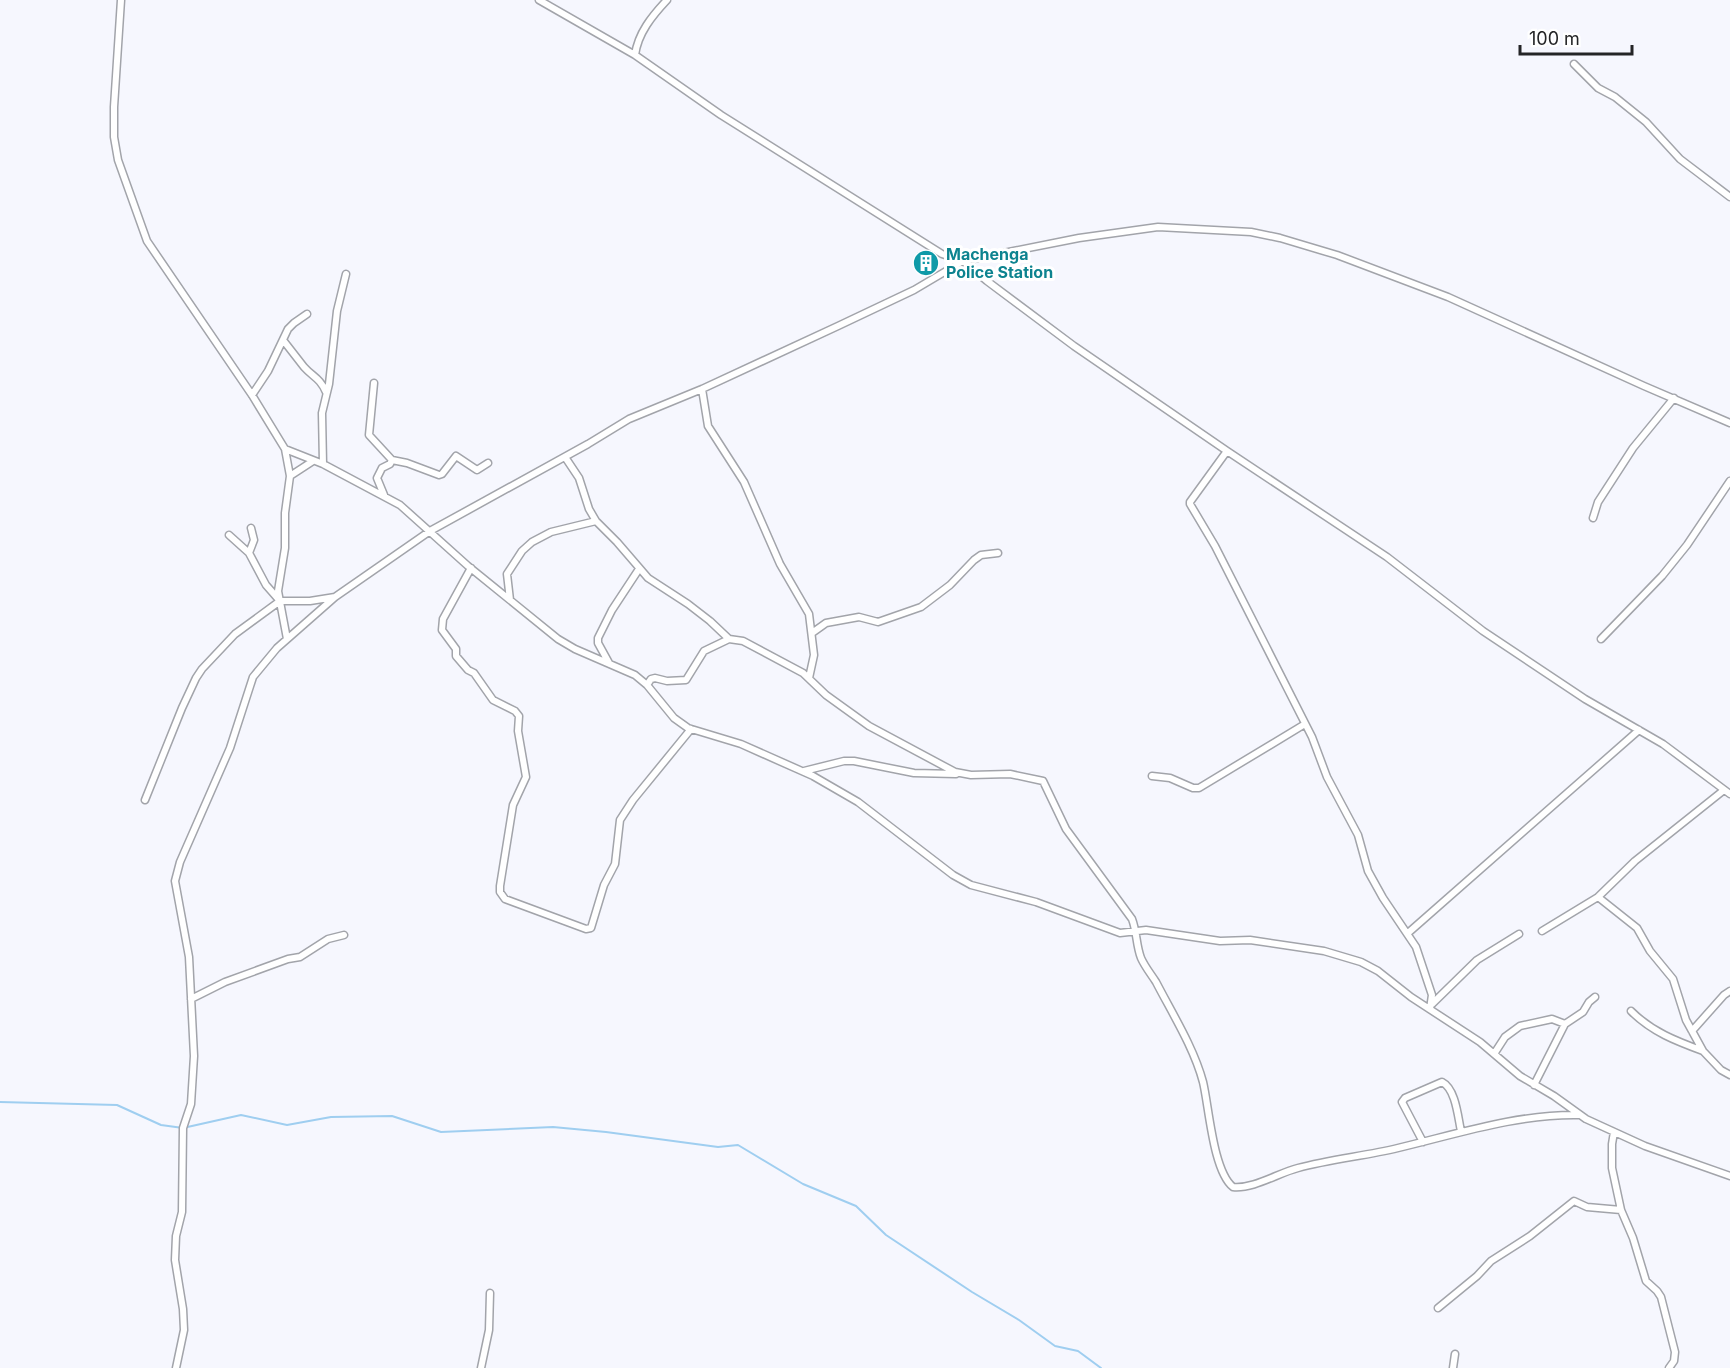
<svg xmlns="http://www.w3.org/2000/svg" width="1730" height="1368" font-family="Inter,sans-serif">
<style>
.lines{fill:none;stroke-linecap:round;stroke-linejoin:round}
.stream{stroke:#9fcef0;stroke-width:2}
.minor-casing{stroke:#a2a4aa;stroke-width:9}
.minor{stroke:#fff;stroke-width:6}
.labels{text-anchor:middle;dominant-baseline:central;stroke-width:6;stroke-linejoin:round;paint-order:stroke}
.culture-label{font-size:16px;font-weight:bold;fill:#0d838f;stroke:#fff;text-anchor:start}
</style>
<rect width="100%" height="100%" fill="#f6f7fe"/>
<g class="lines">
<!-- stream -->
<path class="stream" d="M0,1102l117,3 44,20 22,3 58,-13 46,10 44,-8 61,-1 49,16 112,-5 53,5 112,15 20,-2 65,39 53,22 30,29 86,57 47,28 36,26 23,5 23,17"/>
<!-- minor casing -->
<g class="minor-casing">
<path id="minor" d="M121,0l-7,107v30l4,23 29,81 105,154 33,54 5,27 -5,37v35l-7,43 9,48
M539,0l96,55 86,60 221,139 21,7 116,-23 79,-11 93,5 29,6 57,17 111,42 196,89 86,37
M635,55c3,-22 17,-39 32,-55
M1574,64l24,24 17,9 31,25 34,37 50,38
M283,340c7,9 14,18 21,27 9,10 16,11 22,25
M374,383l-5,52 23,25 -2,4 -8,4 -5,10 7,17
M702,389l6,37 36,56 36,82 29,50 5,41 -5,23
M252,395l16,-24 20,-42 6,-6 13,-9
M285,449l38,15 77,41 68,61 90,73 17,10 60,26 12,10 27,33 14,10 53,16 72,32 45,26 95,73 18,10 65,17 84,31 26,-3 74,11 30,-1 74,11 37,11 17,9 33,26 69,45 40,34 34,20 32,23 59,27 85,30
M1227,451l-37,51v2l25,42 97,191 15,40 31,58 10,36 15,27 33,49 16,48 -2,14
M565,457l14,21 10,31 7,12 21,21 31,36 40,26 22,17 19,18 14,2 60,32 23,22 43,31 86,46 16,3 39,-1 33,7 23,48 66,90c5,13 4,26 9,39 4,9 10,16 15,24 16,31 38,66 47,100 6,25 10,89 30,105 21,2 45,-14 65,-19 33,-9 67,-12 100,-20 59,-14 119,-34 180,-33
M392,460l15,3 32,12 3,-1 14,-18 21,14 11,-7
M323,464l-1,-51 7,-29 8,-73 9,-37
M290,476l23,-15
M1593,518l5,-16 35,-54 41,-50
M229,535l20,18 17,32 14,16
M249,553l5,-13 -3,-12
M471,568l-28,51 -1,11 14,19v7l12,14 6,3 19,27 22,11 4,5 -1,15 8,46 -13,28 -13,81v6l5,7 81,30 5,-1 13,-43 11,-21 5,-44 13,-20 58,-71
M510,600l-3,-26 15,-23 10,-9 19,-10 45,-11
M812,633l14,-10 33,-6 19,5 43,-15 29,-22 24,-25 7,-5 17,-2
M1601,639l61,-63 25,-31 43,-64
M609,663l-11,-20v-5l14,-28 27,-41
M647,685l4,-6 4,-1 12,3 19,-1 18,-29 25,-12
M804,771l40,-10h10l60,12 42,1
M1152,776l18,2 23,10h6l106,-64
M145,800l37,-92 14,-30 6,-9 33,-35 45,-33h30l25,-4
M1598,897l39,31 13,23 23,28 13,41 17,31 18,19 9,5
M1542,931l56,-34 37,-36 89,-71
M1408,933l231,-203
M191,999l34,-17 63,-23 12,-2 28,-18 16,-4
M1432,1004l45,-44 42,-26
M1631,1011c21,21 45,30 72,40
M1692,1031l32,-36 6,-4
M1494,1054l11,-17 15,-11 32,-7 13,5
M1534,1085l31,-61 18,-12 6,-10 6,-5
M1614,1132l-2,12v24l9,42 12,28 13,43 11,10 4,6 14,55 -1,9 -5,7
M1423,1142l-21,-40 3,-4 37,-16c14,7 16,36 19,49
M1438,1308l39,-32 14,-15 39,-25 44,-35 13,6 34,3
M176,1368l8,-38 -1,-21 -8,-49 1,-24 6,-24 1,-84 8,-24 3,-48 -5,-99 -14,-76 5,-19 50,-114 23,-71 24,-29 58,-51 95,-66 158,-87 41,-25 73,-30 136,-63 76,-36 49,-29 24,20 87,65 153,105 160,106 96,74 102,68 78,45 67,50
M481,1368l8,-38 1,-37
M1453,1368l2,-14"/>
</g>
<!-- minor -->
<use href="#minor" class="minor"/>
</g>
<!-- icons -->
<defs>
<g id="building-disc" transform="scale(1.35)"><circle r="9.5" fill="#0f9aa8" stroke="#fff"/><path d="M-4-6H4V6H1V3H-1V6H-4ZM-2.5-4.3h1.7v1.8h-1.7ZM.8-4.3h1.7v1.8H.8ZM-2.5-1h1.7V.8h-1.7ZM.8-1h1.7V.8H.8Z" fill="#fff"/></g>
</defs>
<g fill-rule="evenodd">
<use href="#building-disc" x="926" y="263"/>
</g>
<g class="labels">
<!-- culture labels -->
<g class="culture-label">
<text x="946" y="254">Machenga<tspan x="946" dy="18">Police Station</tspan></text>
</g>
</g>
<!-- scale -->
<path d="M1520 45v9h112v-9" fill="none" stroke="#242527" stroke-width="3"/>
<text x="1529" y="45" font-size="18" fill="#242527" stroke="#ffffff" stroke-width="4.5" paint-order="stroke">100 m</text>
</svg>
